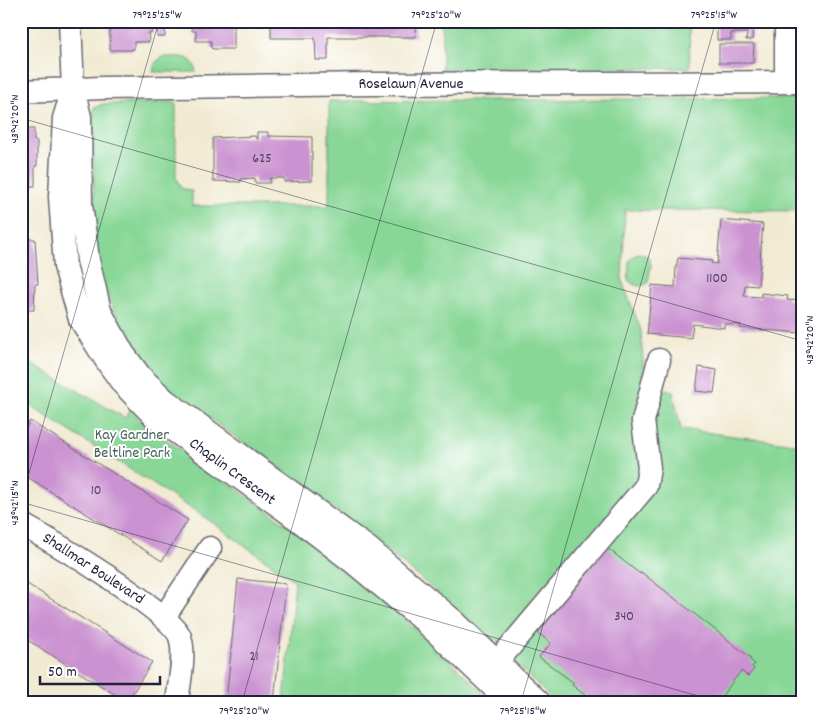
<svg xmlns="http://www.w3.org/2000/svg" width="823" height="723" font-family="Dekko,sans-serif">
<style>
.green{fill:#88d796;stroke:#557c68}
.building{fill:#ca92d0}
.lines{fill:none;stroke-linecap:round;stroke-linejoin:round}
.minor-casing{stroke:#6a6870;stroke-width:25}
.minor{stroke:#fff;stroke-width:22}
.ticks{fill:none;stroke:#22223b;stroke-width:1;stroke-opacity:0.45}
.labels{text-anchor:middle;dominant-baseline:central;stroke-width:4;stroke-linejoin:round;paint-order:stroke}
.number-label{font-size:14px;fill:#4c3e60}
.street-label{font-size:16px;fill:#22223b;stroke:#fff}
.park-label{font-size:16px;fill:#46615b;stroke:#fff}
.neatline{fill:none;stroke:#22223b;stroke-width:2}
.ticks-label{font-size:12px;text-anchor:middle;fill:#22223b}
</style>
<rect width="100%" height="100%" fill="#fff"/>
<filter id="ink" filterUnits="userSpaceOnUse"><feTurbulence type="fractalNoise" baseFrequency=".02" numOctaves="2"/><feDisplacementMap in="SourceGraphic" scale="10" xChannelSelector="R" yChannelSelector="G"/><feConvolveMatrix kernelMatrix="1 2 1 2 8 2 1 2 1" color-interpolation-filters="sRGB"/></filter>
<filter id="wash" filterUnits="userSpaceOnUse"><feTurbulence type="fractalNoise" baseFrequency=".0096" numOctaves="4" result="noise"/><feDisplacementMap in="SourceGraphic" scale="20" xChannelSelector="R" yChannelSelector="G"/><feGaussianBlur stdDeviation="1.12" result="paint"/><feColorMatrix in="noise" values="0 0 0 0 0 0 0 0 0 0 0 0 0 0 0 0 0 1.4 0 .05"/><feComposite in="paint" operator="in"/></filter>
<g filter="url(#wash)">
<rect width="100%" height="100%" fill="#f1ead2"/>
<!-- green -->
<path class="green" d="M442,21h247l1,47 -248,2z
M162,57c15,0 32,-4 34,15h-43l2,-9z
M802,98v113l-177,-1 -3,71 19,49 3,49 29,13 8,37 121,16v257h-247l-59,-58 -77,-67 -79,-64 -175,-127c-32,-36 -56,-74 -67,-122 -4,-21 -3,-44 -4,-65 0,-28 -1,-56 -2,-84l2,-7 9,-4 73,-2v76l5,10 11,3v15h137v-105z
M638,253l10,3 3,9 -3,18c-8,5 -14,3 -20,-3l1,-19z
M21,358l104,60 6,-9 10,13c69,48 139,96 206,148 51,41 99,86 146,132h-209l11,-121 -95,-67 -179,-114z"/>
<g id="blocks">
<!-- building -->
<path class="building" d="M110,21l42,1v11h-4l1,9h-15v7l-4,1h-20z
M158,21h7v16h-8z
M196,21h38v28h-20l-3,-1v-7h-15v-10h-4v-8h4z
M271,21h144l1,16h-88v23h-12l-1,-22h-44z
M717,21h36l-1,19h-6l1,-7h-16v7h-14z
M719,44h35l-1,19h-34z
M21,129h13v12h3v25h-2v20h-14z
M257,132h11v4l44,1v44l-28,1v-4h-14v5h-15v-5l-14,1v3l-28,-1v-43l42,-2 2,4z
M721,220l42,4 -5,62 -13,-1 -1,11 17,1v-4l27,3 -1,4 15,1 -1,32 -61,-5 1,-3 -17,-1v4l-31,-4 -2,14 -44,-4 5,-49 23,2 1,-20 2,-9 34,3 -1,2 6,1z
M21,239h14l3,45h-3l-1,26h-9l-4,-3z
M699,367l18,3 -3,23 -18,-2z
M30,421l158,99 -26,41 -141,-88v-37z
M606,547l34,27 1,-2 110,86 -1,2 5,4 -3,3 2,2 -6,7 -7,-5 -24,31h-123l-22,-17 2,-2 -35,-26 12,-14 -13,-10z
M238,579l48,5 -12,118h-48z
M24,582l128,80 -25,40 -106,-66v-50z"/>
</g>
</g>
<g filter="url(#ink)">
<use href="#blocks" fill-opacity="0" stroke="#6a6870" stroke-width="1"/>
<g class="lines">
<!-- minor casing -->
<g class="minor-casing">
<path id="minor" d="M70,21l3,68 7,28 1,87 7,56 12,51 23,42 18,24 24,23 203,148 87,74 84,80
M786,82v-61
M73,90l-9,28 -4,79 5,69 15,53 28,44 15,21 32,33 142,102 57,44 70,58 85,81
M21,91l82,-3 269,-4 430,-2
M21,524c29,16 150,87 159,113 6,17 -1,47 -3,65
M164,617l46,-69
M503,655l143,-169 3,-18 -6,-47 16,-61"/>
</g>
<!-- minor -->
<use href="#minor" class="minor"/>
</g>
</g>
<!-- ticks -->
<path class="ticks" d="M21,118l781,223M21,501l138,-480M21,502l698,200M242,702l195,-681M521,702l195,-681M799,702l3,-9"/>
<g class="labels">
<!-- number labels -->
<g class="number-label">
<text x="262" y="159">625</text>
<text x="717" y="279">1100</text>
<text x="96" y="491">10</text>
<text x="624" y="617">340</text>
<text x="254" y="657">21</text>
</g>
<!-- street labels -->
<g class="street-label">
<text x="411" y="84">Roselawn Avenue</text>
<text transform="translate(232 472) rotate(36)">Chaplin Crescent</text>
<text transform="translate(93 569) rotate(33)">Shallmar Boulevard</text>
</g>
<!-- park labels -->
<g class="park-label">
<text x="132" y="435">Kay Gardner<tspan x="132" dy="18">Beltline Park</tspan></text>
</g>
</g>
<!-- margin -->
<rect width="823" height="723" fill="none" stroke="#fff" stroke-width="55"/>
<!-- scale -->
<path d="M40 676v8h120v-8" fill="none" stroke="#22223b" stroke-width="2.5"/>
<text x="48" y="676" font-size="15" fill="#22223b" stroke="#ffffff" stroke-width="4" paint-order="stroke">50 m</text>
<rect x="28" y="28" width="768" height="668" class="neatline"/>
<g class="ticks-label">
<text x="157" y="18">79°25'25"W</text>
<text x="436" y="18">79°25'20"W</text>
<text x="714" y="18">79°25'15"W</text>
<text transform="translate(14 119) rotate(-90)" y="4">43°42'20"N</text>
<text transform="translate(809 340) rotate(-90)" y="4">43°42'20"N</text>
<text transform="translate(14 503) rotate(-90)" y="4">43°42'15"N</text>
<text x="244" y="714">79°25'20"W</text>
<text x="523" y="714">79°25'15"W</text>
</g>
</svg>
